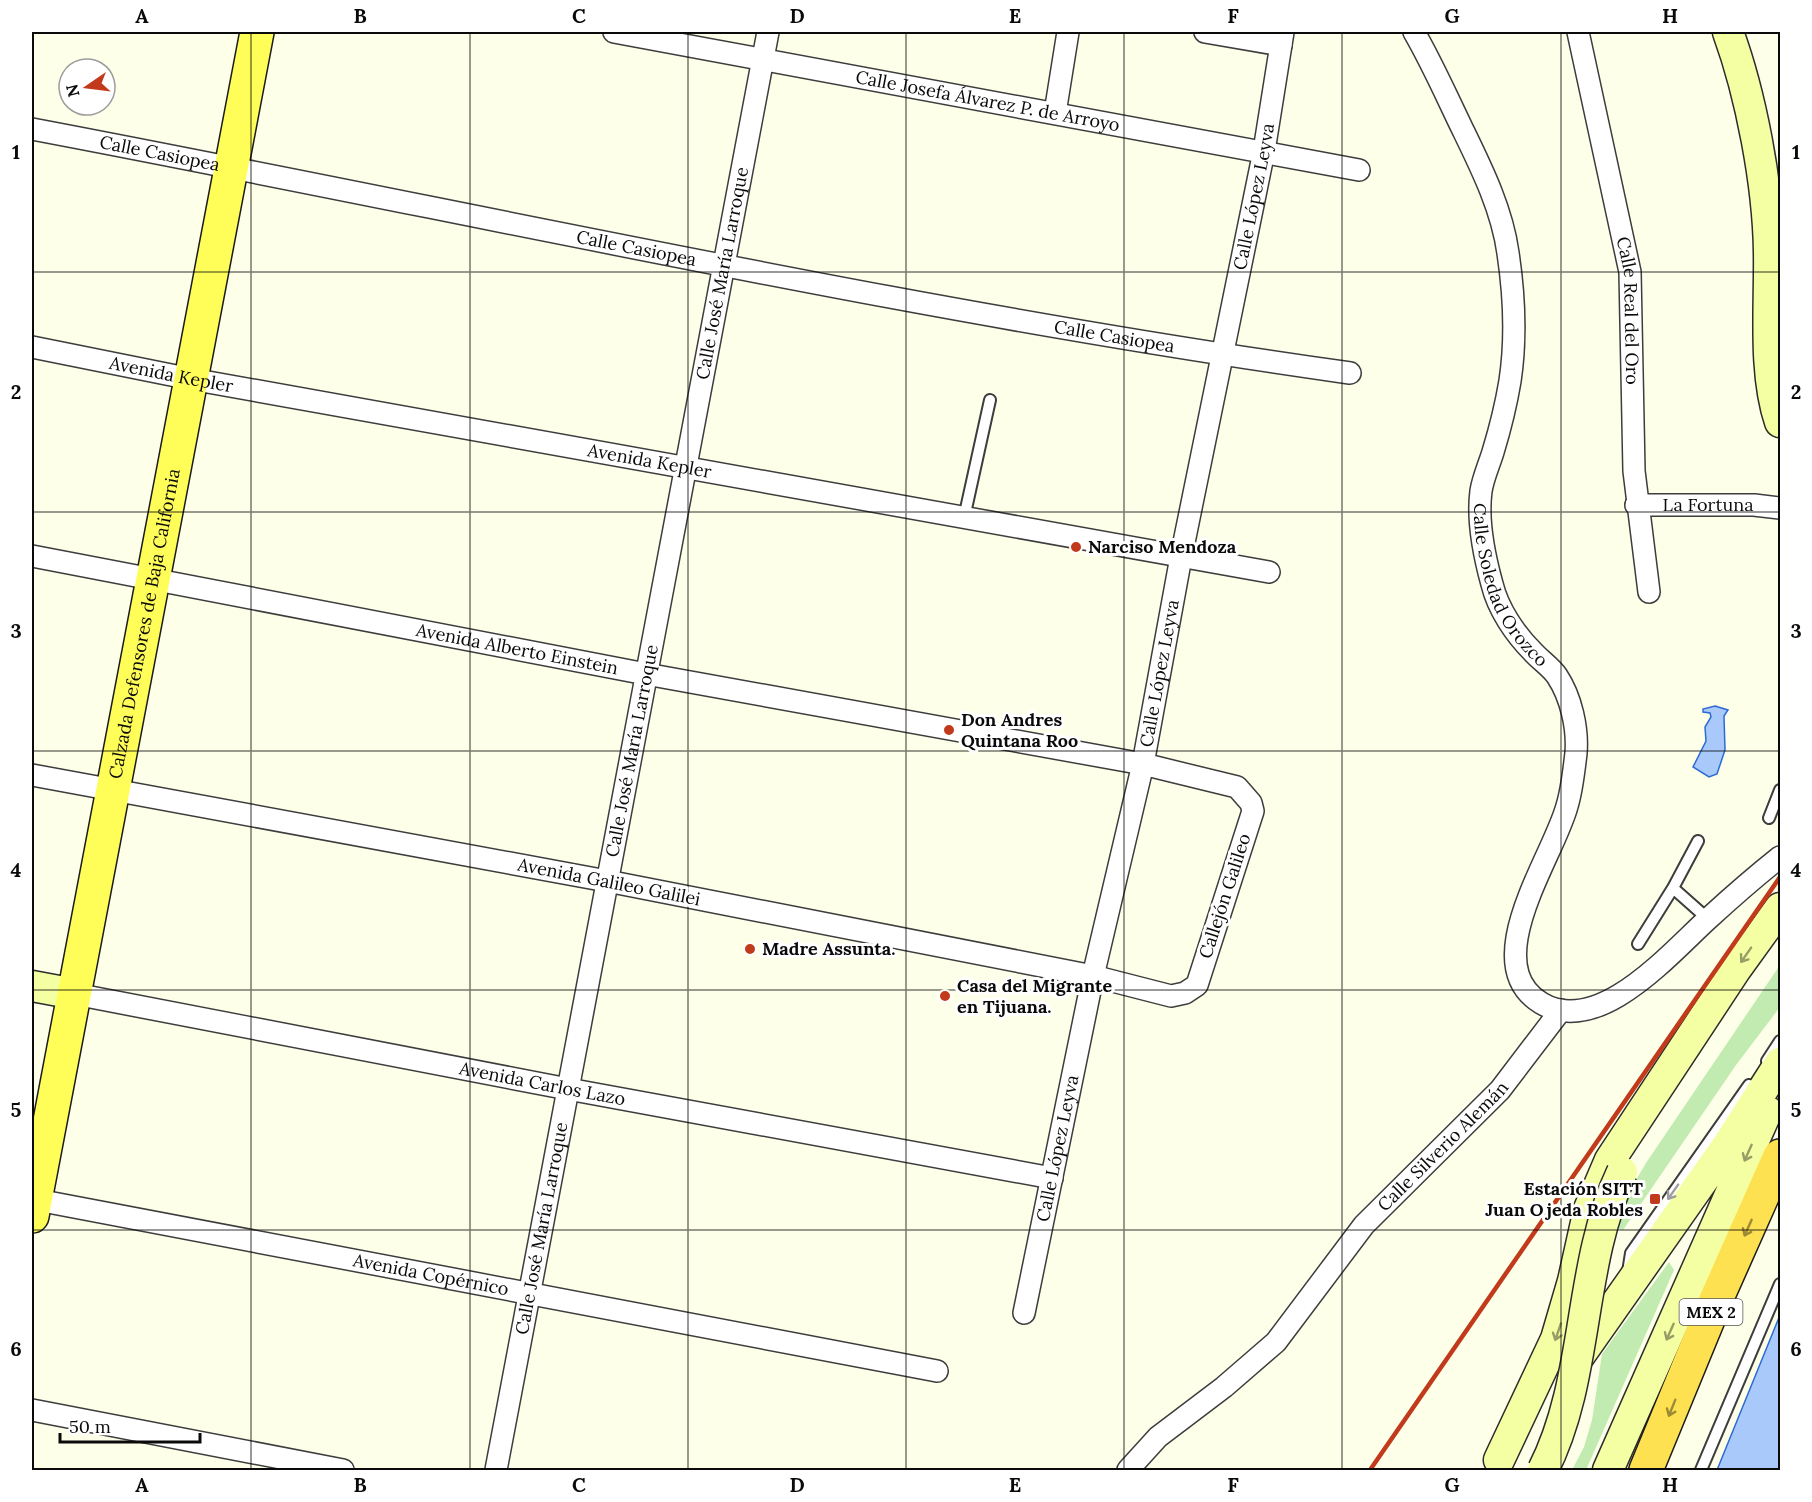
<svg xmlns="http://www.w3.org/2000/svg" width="1812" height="1502" font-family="Lora,serif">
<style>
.green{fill:#c1ebb0}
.water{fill:#a9c9fa;stroke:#2c6ad5;stroke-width:1.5}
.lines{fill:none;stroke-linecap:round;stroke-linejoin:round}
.service-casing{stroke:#3d3d3d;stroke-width:14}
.minor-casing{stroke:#3d3d3d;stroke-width:24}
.secondary-casing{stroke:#2c2c2c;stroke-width:33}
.primary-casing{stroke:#1b1b1b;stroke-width:36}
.trunk-casing{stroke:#1b1b1b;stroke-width:36}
.service{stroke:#fff;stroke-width:10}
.minor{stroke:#fff;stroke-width:21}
.secondary{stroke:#f4ffa3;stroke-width:30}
.primary{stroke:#fffd58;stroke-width:33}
.trunk{stroke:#fee150;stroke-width:33}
.rail{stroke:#c13a1c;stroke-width:4.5}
.secondary-bridge-casing{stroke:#2c2c2c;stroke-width:33;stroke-linecap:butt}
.secondary-bridge{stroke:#f4ffa3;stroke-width:30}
.oneway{stroke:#969d66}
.oneway2{stroke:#9d9d9d}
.oneway3{stroke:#9c8b34}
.grid{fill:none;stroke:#0a0a0a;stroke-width:1.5;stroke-opacity:0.55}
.poi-dot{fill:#c13a1c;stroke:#fff;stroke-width:2}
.labels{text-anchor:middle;stroke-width:6;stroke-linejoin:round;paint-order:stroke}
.shield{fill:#fff;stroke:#545454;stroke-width:1.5}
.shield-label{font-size:16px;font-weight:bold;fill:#0a0a0a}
.street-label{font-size:18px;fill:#0a0a0a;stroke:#fff}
.poi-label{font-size:18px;font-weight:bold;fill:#0a0a0a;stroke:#fff;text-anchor:start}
.neatline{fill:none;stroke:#0a0a0a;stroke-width:2}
.grid-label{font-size:20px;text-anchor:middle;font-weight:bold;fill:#0a0a0a}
</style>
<rect width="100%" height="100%" fill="#feffe8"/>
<path class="green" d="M1780 965V1007L1736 1065 1623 1230 1617 1228 1629 1192 1646 1163Z
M1669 1262 1674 1270 1586 1470H1572L1584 1447 1592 1420 1602 1354Z"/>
<path class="water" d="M1715 706 1728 710 1724 716 1725 750 1717 774 1709 777 1693 767 1706 741 1705 727 1711 717 1710 713 1703 712V709Z
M1780 1315V1470H1717Z"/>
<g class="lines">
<defs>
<path id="service" d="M964 518 990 400
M1769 818 1780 790
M1673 888 1708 919
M1638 944 1673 888 1698 841
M1767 1061 1780 1041
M1628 1272 1631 1253 1749 1085
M1701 1470 1780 1284"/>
<g id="minor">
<path id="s1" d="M614 32 1359 170"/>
<path d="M1205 32 1281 45"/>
<path id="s2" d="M1414 32C1432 63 1446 95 1462 128 1481 167 1502 209 1508 253 1514 293 1516 341 1510 381 1506 405 1500 429 1493 452 1489 465 1483 478 1481 491 1477 521 1484 555 1492 584 1498 609 1515 634 1533 652 1540 660 1551 667 1557 676 1571 697 1578 728 1576 753 1574 770 1572 790 1567 806 1554 856 1476 963 1541 1003 1599 1038 1671 952 1709 918 1732 897 1756 876 1780 857"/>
<path id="s3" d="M1578 32 1630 272 1634 471 1649 592"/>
<path d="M1055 113 1068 32"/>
<path id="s4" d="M32 129C471 212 907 311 1350 373"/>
<path id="s5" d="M32 347 191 379 1269 572"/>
<path id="s6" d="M1636 505H1754L1780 508"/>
<path id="s7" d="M32 556 646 674 1143 764 1237 787 1251 803 1253 811 1197 985 1185 993 1171 996 1093 976 607 881 32 775"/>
<path id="s8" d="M75 994 568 1089 1052 1178"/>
<path id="s9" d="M32 1199 937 1371"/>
<path id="s10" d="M1024 1313 1093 976 1143 764 1181 557 1264 151 1283 32"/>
<path d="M32 1410 343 1470"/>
<path id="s11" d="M496 1470 768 32"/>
<path id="s12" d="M1128 1470 1158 1437 1224 1387 1276 1342 1364 1225 1500 1090 1561 1010"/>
</g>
<path id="secondary" d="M1728 32C1751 95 1768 184 1769 252 1770 305 1763 372 1780 422
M32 986 75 994
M1575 1362 1727 1146 1780 1063
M1499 1460 1556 1339 1573 1281 1589 1209 1610 1160 1736 969 1780 908
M1608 1470 1767 1111"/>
<g id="primary">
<path id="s13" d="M32 1216 257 32"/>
</g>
<path id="trunk" d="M1646 1470 1716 1300 1780 1156"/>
</defs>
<use href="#service" class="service-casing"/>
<use href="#minor" class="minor-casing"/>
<use href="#secondary" class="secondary-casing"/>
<use href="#primary" class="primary-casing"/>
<use href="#trunk" class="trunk-casing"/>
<use href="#service" class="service"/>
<use href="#minor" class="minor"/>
<use href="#secondary" class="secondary"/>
<use href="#primary" class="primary"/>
<use href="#trunk" class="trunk"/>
<path class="rail" d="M1370 1470 1780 877"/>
<defs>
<path id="secondary-bridge" d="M1543 1470C1590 1378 1577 1267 1622 1172"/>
</defs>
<use href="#secondary-bridge" class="secondary-bridge-casing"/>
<use href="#secondary-bridge" class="secondary-bridge"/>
</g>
<defs><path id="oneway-shaft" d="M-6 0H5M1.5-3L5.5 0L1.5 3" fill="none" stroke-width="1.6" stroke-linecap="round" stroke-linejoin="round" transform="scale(1.5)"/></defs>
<g class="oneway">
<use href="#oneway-shaft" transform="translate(1746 955) rotate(125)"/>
<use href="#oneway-shaft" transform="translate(1748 1153) rotate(114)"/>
<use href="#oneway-shaft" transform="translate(1558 1332) rotate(109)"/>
<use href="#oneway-shaft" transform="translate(1670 1332) rotate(114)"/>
</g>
<use class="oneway2" href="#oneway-shaft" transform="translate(1673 1192) rotate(125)"/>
<g class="oneway3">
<use href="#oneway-shaft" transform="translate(1748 1228) rotate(114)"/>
<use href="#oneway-shaft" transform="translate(1672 1408) rotate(112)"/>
</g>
<path class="grid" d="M251 32V1470M470 32V1470M688 32V1470M906 32V1470M1124 32V1470M1342 32V1470M1561 32V1470M32 272H1780M32 512H1780M32 751H1780M32 990H1780M32 1230H1780"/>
<g class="poi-dot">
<circle cx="1076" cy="547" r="6"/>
<circle cx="949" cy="730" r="6"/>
<circle cx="750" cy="949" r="6"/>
<circle cx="945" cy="996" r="6"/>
<rect x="1649" y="1193" width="12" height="12" rx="3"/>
</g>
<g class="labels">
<rect class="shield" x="1679.5" y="1299" width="63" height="26" rx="4.5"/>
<g class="shield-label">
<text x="1711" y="1318">MEX 2</text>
</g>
<g class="street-label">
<text dy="6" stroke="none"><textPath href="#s1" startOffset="380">Calle Josefa Álvarez P. de Arroyo</textPath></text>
<text dy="6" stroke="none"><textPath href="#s4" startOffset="130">Calle Casiopea</textPath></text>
<text dy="6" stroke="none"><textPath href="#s10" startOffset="1140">Calle López Leyva</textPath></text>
<text dy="6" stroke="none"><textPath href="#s4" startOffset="616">Calle Casiopea</textPath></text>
<text dy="6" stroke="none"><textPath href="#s11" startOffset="1218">Calle José María Larroque</textPath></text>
<text dy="6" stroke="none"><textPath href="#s3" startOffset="284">Calle Real del Oro</textPath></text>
<text dy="6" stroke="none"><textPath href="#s4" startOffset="1102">Calle Casiopea</textPath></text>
<text dy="6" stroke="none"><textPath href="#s5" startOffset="142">Avenida Kepler</textPath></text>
<text dy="6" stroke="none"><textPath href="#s5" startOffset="628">Avenida Kepler</textPath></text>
<text dy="6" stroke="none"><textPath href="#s6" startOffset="72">La Fortuna</textPath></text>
<text dy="6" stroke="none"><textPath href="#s2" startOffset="585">Calle Soledad Orozco</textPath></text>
<text dy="6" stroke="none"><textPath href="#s13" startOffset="603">Calzada Defensores de Baja California</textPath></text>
<text dy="6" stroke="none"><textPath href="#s7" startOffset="494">Avenida Alberto Einstein</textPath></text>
<text dy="6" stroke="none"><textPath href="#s10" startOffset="654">Calle López Leyva</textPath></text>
<text dy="6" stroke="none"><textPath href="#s11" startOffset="732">Calle José María Larroque</textPath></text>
<text transform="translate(609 882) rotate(11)" y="6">Avenida Galileo Galilei</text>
<text transform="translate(1225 896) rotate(-72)" y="6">Callejón Galileo</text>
<text dy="6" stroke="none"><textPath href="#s8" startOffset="476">Avenida Carlos Lazo</textPath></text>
<text dy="6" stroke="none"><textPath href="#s12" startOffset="454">Calle Silverio Alemán</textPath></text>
<text dy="6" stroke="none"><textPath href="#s10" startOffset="168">Calle López Leyva</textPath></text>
<text dy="6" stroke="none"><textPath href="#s11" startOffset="246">Calle José María Larroque</textPath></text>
<text dy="6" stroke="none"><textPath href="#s9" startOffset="406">Avenida Copérnico</textPath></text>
</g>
<g class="poi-label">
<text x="1088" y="553">Narciso Mendoza</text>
<text x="961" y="726">Don Andres<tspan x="961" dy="21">Quintana Roo</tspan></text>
<text x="762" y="955">Madre Assunta.</text>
<text x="957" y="992">Casa del Migrante<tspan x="957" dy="21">en Tijuana.</tspan></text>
<text x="1643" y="1195" text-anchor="end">Estación SITT<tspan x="1643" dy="21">Juan Ojeda Robles</tspan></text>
</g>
</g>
<rect width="1812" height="1502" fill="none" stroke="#ffffff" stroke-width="66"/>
<g transform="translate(87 87) rotate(256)"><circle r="28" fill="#ffffff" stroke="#9d9d9d" stroke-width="1.5"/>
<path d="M0-4.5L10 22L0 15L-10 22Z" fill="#c13a1c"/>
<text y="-9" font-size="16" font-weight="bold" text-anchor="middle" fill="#0a0a0a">N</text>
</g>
<path d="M60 1433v9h140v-9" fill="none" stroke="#0a0a0a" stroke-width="3"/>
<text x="69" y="1433" font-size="18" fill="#0a0a0a" stroke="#ffffff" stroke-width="4.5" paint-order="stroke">50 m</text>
<rect x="33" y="33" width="1746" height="1436" class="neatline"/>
<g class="grid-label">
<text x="142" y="23">A</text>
<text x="360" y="23">B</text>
<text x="579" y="23">C</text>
<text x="797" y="23">D</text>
<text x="1015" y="23">E</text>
<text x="1233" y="23">F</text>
<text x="1452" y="23">G</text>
<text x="1670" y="23">H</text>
<text x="16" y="159">1</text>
<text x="1796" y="159">1</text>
<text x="16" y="399">2</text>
<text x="1796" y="399">2</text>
<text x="16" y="638">3</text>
<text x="1796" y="638">3</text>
<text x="16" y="877">4</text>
<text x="1796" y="877">4</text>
<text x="16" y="1117">5</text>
<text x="1796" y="1117">5</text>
<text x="16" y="1356">6</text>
<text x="1796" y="1356">6</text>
<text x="142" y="1492">A</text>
<text x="360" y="1492">B</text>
<text x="579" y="1492">C</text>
<text x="797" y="1492">D</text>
<text x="1015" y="1492">E</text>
<text x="1233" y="1492">F</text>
<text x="1452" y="1492">G</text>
<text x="1670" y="1492">H</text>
</g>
</svg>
